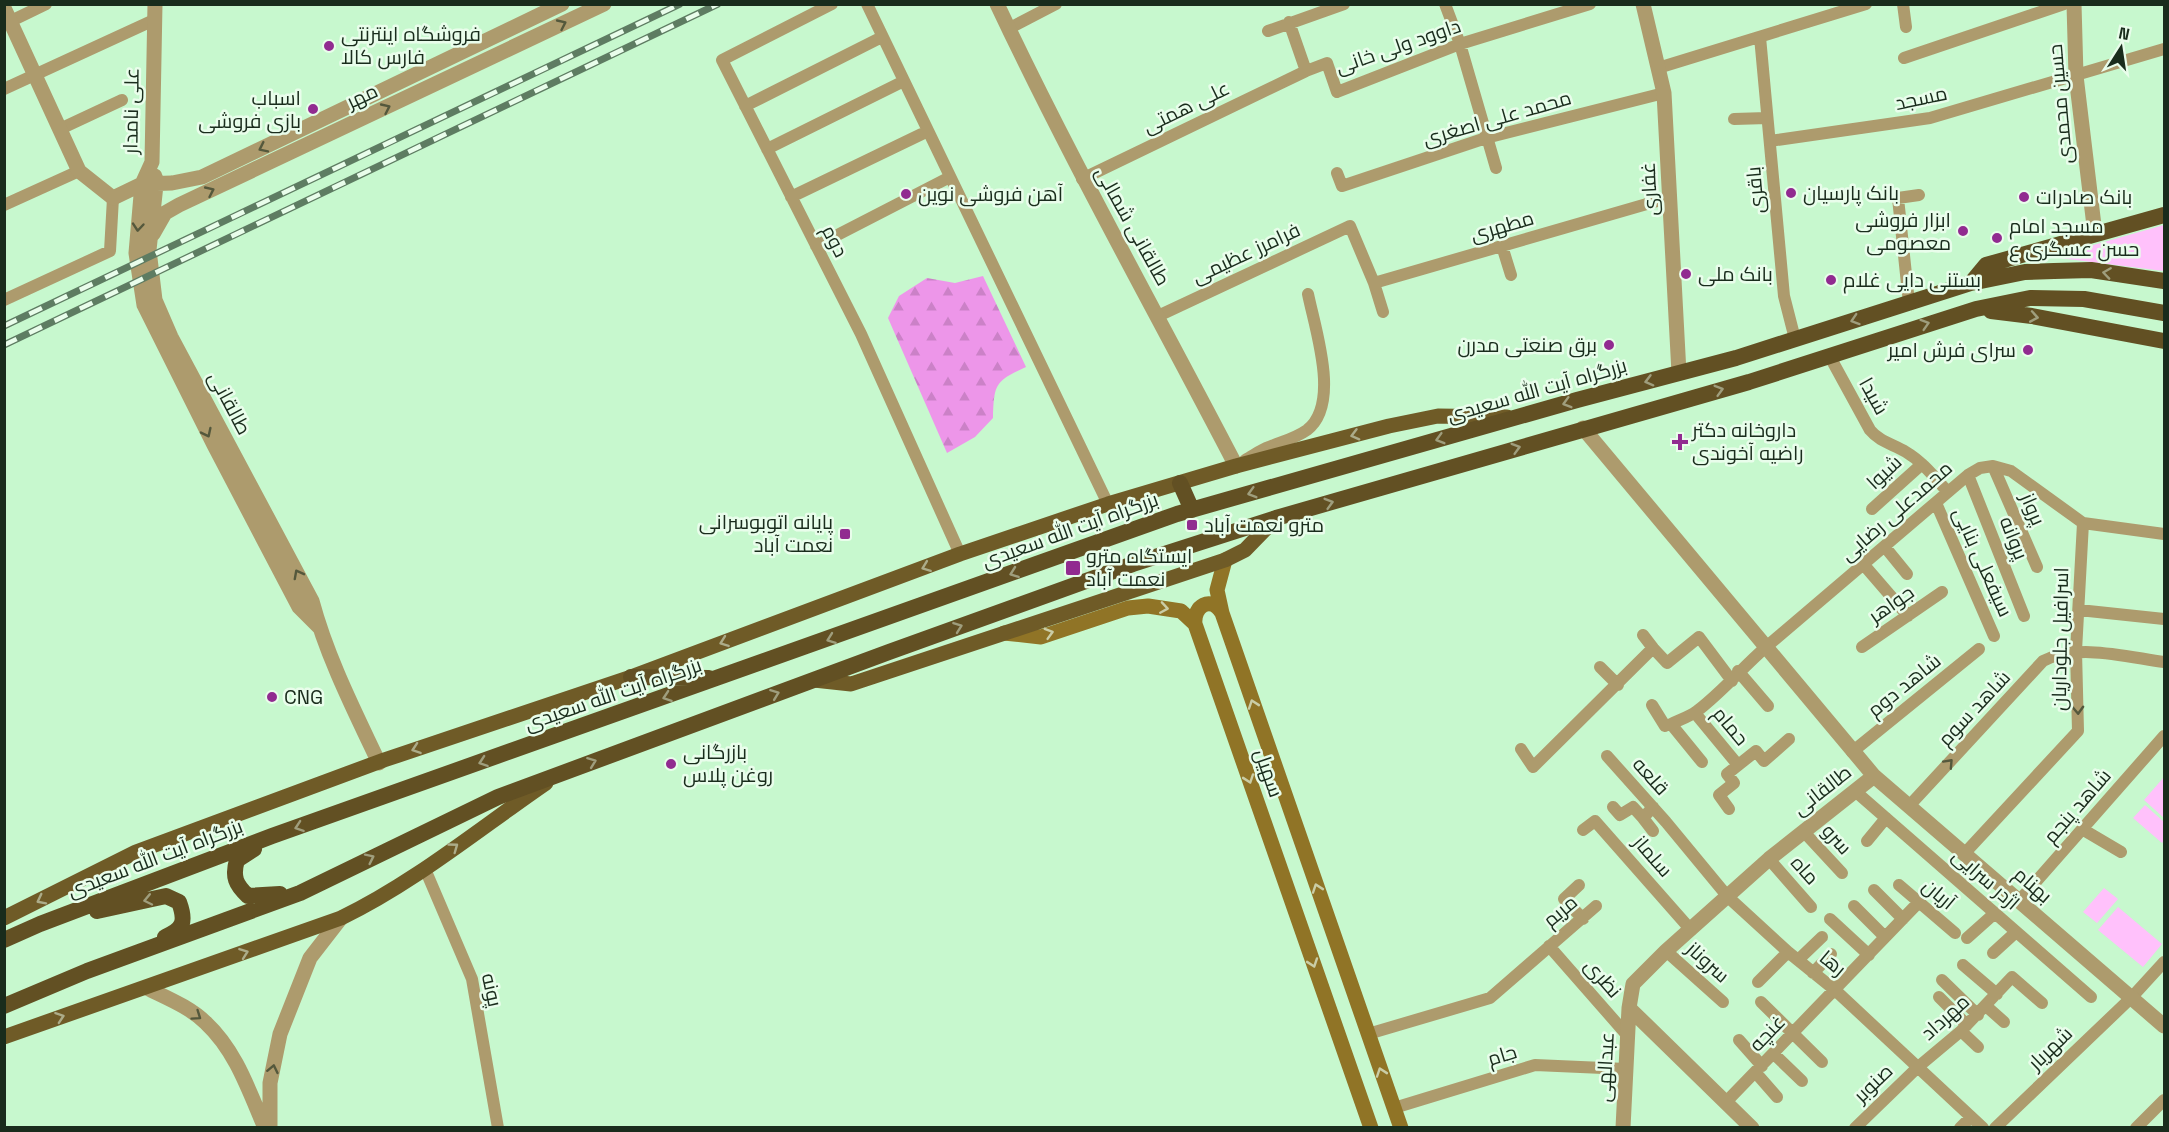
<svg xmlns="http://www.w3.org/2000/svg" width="2169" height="1132" font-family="'Space Grotesk',Cairo,sans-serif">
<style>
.green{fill:#ffc1fb}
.forest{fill:url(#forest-firs)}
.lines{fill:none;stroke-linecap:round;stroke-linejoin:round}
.minor{stroke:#ad9b6d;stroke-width:12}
.tertiary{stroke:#ad9b6d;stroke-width:15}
.secondary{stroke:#907426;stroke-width:15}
.primary{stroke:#6f5b27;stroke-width:15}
.trunk{stroke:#625023;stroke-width:16}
.rail-casing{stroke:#5e7c62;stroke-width:7}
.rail{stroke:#e9fdeb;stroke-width:4.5;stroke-dasharray:14;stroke-linecap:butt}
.oneway{stroke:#54583c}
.oneway2{stroke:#9f9e7d}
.oneway3{stroke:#acac89}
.oneway4{stroke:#cacda6}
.poi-dot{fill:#912b90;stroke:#e9fdeb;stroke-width:2}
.labels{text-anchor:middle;stroke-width:5;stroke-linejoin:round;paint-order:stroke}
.poi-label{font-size:20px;fill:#192c1c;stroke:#e9fdeb;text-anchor:start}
.street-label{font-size:20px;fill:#192c1c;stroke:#e9fdeb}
</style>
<defs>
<pattern id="forest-firs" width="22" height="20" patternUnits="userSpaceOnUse" patternTransform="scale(1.5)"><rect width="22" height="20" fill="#ed96e9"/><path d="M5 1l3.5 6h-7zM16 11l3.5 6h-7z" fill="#cb81c7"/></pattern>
</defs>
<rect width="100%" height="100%" fill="#c7f8ce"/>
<path class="green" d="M2164 225V271L2051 257Z
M2164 777V818L2144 800Z
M2145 805 2164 822V840L2162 843 2133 818Z
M2104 888 2118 899 2097 923 2083 912Z
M2118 907 2162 944 2143 967 2098 930Z"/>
<path class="forest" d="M983 276 1026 367C995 381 994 384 993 418L975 437 947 453 888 318 899 296 927 278 955 283Z"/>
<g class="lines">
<path class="minor" d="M832 4 722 60 861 334 960 554
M867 4 1108 504
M1445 4 1460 44 1496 168
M1903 4 1906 27
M11 21 46 4
M1289 22 1306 71
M1008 29 1056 4
M1268 31 1344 4
M1760 37 1784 296 1795 339
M1904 58 2064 4
M1658 68 1866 4
M4 89 154 20
M745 106 882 37
M1734 119 1767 118
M60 129 122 100
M1770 141 1930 118 2164 49
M767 149 904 81
M1337 173 1342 186 1486 138 1664 93
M1082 179 1306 71 1327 63 1337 92 1460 44 1590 4
M791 197 928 131
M4 205 79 171
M816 246 950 177
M1502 246 1511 275
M4 300 110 251 113 198
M1909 303 1898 198 1919 195
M1383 312 1374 283 1671 197
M1158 316 1350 226 1374 283
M1829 355 1870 430C1880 442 1893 444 1906 452 1923 462 1935 478 1948 492
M1245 460C1253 456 1260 450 1269 447 1281 442 1296 438 1307 430 1341 404 1315 329 1308 294
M1993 466 2037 567
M1968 475 2024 616
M1936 503 1994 636
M1872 509 1922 464
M1885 547 1907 574
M1864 565 1908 616
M2079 610 2164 619
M1643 635 1653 648
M1862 647 1942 592
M1600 667 1618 685
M1738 671 1768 706
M1652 705 1665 726
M1695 713 1738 765
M1521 749 1533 767 1653 648 1667 663 1699 637 1732 681
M1852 752 1979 649
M1607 756 1666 822 1728 897 1788 952 1835 990 1983 1128
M1702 762 1671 724C1679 720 1689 717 1697 711 1722 692 1742 668 1766 647L1968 475 1980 468 1993 466 2011 471 2083 523 2164 534
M1855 791 2091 997
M1909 806 2043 661C2077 643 2127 657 2164 662
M1613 807 1620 815 1633 807 1643 818 1653 807
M1729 809 1719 795 1734 783 1727 774 1756 751 1764 761 1789 739
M1643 818 1653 831
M2082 829 2121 852
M1583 830 1595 821 1691 930
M1804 832 1842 873
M1867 841 1886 818
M1964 854 2078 731 2076 651 2083 523
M1769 859 1811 907
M425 869 472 979 498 1128
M1579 885 1564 899 1583 919
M1899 885 1955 933
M1874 890 1903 919
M2019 901 2164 736
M1854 906 1885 937
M1830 919 1869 955
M1967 938 1995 913
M1549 946 1627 1035
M1666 951 1723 1002
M1993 953 2016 932
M1798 960 1822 937
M1963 965 1997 994
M1813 973 1831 954
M1942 980 1978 1015
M1758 982 1788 952
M1939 997 1967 1025
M1761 1002 1822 1062
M1986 1006 2004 1022
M1961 1031 1978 1047
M1368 1034 1490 998 1596 906
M1739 1040 1762 1066
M1774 1054 1802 1081
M1756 1073 1777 1097
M1726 1102 1919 902
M1394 1108 1535 1065 1626 1069
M1855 1128 1918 1067 1961 1031 2012 977 2042 1003
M1960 1128 1971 1117
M1995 1128 2132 997 2164 962
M2136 1128 2164 1100"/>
<path class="tertiary" d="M155 4 152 162 142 184 136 253 144 305 214 445 299 607 320 628
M997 4C1071 161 1156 312 1236 466
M1643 4 1664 93 1679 373
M2074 4 2076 76 2095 234
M4 8 79 171 113 198 142 184 172 183 202 177 562 4
M155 176 156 185 149 250 155 300 171 337 312 601C327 657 354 710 379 763
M153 234 165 213 179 205 604 4
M1583 428 1874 776 2164 1026
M147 988C167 998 190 1007 206 1023 236 1051 249 1091 265 1128
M1629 1008 1752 1128
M270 1128V1083L280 1034 310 958 341 918
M1623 1128 1629 1008 1633 984 1666 951 1769 859 1874 776"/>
<path class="secondary" d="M1225 560 1217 590 1222 613 1401 1128
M1195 624C1193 606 1211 595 1222 613
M1004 633 1041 637 1128 608 1148 606 1181 611 1195 624 1371 1128"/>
<path class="primary" d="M814 680 851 684 1225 560 1245 550 1276 518
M4 918 136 852 384 760 631 677 960 554 1108 504 1236 466 1389 426 1438 416 1507 417
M4 1037 341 918C415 882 479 829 546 783"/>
<path class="trunk" d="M1971 283 1986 265 2164 215
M1991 311 2032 316 2164 341
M1180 483 1192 510
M631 677 709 678
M254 849 237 860C232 877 236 885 248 896L280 894
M97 911 166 896 179 902C186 921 184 929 165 937
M4 940 40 924 272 836 1177 514 1577 400 1736 358 1971 283 2025 272 2054 271 2091 270 2164 281
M4 1006 87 971 300 893 498 797 889 652 1133 564 1276 518 1749 382 1976 309 2030 298 2084 299 2164 313"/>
<defs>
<path id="rail" d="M4 326 680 4
M4 345 718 4"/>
</defs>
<use href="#rail" class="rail-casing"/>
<use href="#rail" class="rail"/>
</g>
<defs><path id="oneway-chevron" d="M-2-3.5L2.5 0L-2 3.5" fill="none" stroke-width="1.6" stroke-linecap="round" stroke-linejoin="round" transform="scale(1.5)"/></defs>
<g class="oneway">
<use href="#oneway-chevron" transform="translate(562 24) rotate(-25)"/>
<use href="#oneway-chevron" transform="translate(386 108) rotate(-25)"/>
<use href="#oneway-chevron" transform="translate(263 148) rotate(154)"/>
<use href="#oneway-chevron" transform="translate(210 191) rotate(-25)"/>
<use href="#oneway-chevron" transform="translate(138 227) rotate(95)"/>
<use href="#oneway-chevron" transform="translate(207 433) rotate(64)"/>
<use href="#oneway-chevron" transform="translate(298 574) rotate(-118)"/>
<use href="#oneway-chevron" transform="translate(2078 710) rotate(88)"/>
<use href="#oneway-chevron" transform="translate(1949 763) rotate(-47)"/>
<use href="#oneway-chevron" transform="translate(197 1016) rotate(35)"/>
<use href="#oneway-chevron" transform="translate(273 1069) rotate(-78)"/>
</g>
<g class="oneway2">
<use href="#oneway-chevron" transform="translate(2107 273) rotate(-172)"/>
<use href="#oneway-chevron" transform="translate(2034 317) rotate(10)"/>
<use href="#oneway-chevron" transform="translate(1855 320) rotate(162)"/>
<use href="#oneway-chevron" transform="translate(1925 324) rotate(-17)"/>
<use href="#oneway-chevron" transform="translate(1649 381) rotate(165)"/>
<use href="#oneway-chevron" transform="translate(1719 390) rotate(-16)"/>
<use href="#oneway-chevron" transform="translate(1567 403) rotate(164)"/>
<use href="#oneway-chevron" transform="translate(1440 439) rotate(164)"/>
<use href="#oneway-chevron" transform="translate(1516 448) rotate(-16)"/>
<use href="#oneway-chevron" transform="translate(1252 493) rotate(164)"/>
<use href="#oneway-chevron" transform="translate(1329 503) rotate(-16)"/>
<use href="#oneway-chevron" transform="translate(1014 573) rotate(160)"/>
<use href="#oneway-chevron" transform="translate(958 627) rotate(-20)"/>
<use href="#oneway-chevron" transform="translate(831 639) rotate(160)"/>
<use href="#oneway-chevron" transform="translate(775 694) rotate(-21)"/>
<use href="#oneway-chevron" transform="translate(667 697) rotate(161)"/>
<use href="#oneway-chevron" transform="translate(483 762) rotate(161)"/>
<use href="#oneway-chevron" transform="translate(592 762) rotate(-21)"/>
<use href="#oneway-chevron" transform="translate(299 827) rotate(161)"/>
<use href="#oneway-chevron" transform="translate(370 858) rotate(-26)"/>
<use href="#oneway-chevron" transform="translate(148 900) rotate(168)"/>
</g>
<g class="oneway3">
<use href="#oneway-chevron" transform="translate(1355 435) rotate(165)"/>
<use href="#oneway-chevron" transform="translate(926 567) rotate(159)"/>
<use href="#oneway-chevron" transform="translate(724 642) rotate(160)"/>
<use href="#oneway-chevron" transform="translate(416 749) rotate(161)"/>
<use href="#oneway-chevron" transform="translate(454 847) rotate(-36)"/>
<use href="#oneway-chevron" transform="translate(41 900) rotate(153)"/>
<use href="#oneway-chevron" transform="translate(244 953) rotate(-20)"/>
<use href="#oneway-chevron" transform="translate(60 1017) rotate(-19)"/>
</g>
<g class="oneway4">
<use href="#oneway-chevron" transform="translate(1164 608) rotate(9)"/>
<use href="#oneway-chevron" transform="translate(1049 633) rotate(-16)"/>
<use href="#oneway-chevron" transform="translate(1253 704) rotate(-109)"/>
<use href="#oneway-chevron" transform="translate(1249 779) rotate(71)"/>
<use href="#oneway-chevron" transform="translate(1317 888) rotate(-109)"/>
<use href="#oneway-chevron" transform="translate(1313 963) rotate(71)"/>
<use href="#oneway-chevron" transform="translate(1381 1072) rotate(-109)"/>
</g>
<g class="poi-dot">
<circle cx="329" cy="46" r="6"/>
<circle cx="313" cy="109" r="6"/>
<circle cx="1791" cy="193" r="6"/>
<circle cx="906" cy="194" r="6"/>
<circle cx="2024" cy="197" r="6"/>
<circle cx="1963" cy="231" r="6"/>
<circle cx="1997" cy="238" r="6"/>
<circle cx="1686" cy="274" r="6"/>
<circle cx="1831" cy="280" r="6"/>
<circle cx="1609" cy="345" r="6"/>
<circle cx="2028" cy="350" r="6"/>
<path d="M1677 433h6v6h6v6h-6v6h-6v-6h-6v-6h6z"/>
<rect x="1186" y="519" width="12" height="12" rx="3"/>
<rect x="839" y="528" width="12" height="12" rx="3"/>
<rect x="1065" y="560" width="16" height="16" rx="3"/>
<circle cx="272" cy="697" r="6"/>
<circle cx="671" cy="764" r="6"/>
</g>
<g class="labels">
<g class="poi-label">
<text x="341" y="41">فروشگاه اینترنتی<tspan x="341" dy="23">فارس کالا</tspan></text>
<text x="301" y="105" text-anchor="end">اسباب<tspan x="301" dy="23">بازی فروشی</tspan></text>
<text x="1803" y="200">بانک پارسیان</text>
<text x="918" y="201">آهن فروشی نوین</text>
<text x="2036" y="204">بانک صادرات</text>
<text x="1951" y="227" text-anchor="end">ابزار فروشی<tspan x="1951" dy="23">معصومی</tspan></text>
<text x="2009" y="233">مسجد امام<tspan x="2009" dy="23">حسن عسگری ع</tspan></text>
<text x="1698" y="281">بانک ملی</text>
<text x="1843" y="287">بستنی دایی غلام</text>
<text x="1597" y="352" text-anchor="end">برق صنعتی مدرن</text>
<text x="2016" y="357" text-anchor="end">سرای فرش امیر</text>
<text x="1692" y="437">داروخانه دکتر<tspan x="1692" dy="23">راضیه آخوندی</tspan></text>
<text x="833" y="529" text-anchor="end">پایانه اتوبوسرانی<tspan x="833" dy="23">نعمت آباد</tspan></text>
<text x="1204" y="532">مترو نعمت آباد</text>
<text x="1086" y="563">ایستگاه مترو<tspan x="1086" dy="23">نعمت آباد</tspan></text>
<text x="284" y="704">CNG</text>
<text x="683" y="759">بازرگانی<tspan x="683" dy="23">روغن پلاس</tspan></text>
</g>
<g class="street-label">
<text transform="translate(1398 46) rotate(-19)" y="7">داوود ولی خانی</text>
<text transform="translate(362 96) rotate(-25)" y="7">مهر</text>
<text transform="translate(1921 98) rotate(-12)" y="7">مسجد</text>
<text transform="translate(2060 104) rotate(-95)" y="7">حسین محمدی</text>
<text transform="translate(1186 107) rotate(-26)" y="7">علی همتی</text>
<text transform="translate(131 111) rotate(-89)" y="7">علی نامدار</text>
<text transform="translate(1497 118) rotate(-16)" y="7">محمد علی اصغری</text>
<text transform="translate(1649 189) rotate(-93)" y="7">غفاری</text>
<text transform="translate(1755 190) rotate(-95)" y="7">باقری</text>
<text transform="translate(1133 226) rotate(61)" y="7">طالقانی شمالی</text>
<text transform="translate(1502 226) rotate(-16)" y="7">مطهری</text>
<text transform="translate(835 241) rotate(63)" y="7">دوم</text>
<text transform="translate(1246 253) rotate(-25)" y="7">فرامرز عظیمی</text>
<text transform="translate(1537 390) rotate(-16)" y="7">بزرگراه آیت الله سعیدی</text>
<text transform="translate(1874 396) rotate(61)" y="7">شیدا</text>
<text transform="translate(230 403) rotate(62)" y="7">طالقانی</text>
<text transform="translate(1884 472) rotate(-43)" y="7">شیوا</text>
<text transform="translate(2033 509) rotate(67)" y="7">پرواز</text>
<text transform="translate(1896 511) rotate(-41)" y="7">محمدعلی رضایی</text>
<text transform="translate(1070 530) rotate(-20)" y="7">بزرگراه آیت الله سعیدی</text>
<text transform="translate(2014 538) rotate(68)" y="7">پروانه</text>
<text transform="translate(1983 562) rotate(66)" y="7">سیفعلی بنایی</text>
<text transform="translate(1891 604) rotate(-35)" y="7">جواهر</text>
<text transform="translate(2060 639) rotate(-89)" y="7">اسرافیل جلوداریان</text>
<text transform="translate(1904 685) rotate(-39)" y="7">شاهد دوم</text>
<text transform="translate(613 694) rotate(-19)" y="7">بزرگراه آیت الله سعیدی</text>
<text transform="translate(1974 708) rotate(-47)" y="7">شاهد سوم</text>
<text transform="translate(1731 726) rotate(50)" y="7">حمام</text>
<text transform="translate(1269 773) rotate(71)" y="7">سهیل</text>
<text transform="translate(1651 776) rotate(48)" y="7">قلعه</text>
<text transform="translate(1822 790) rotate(-38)" y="7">طالقانی</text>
<text transform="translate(2077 806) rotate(-49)" y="7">شاهد پنجم</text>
<text transform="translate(1837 839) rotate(48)" y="7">سرو</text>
<text transform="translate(1653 856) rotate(49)" y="7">سلماز</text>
<text transform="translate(155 858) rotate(-21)" y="7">بزرگراه آیت الله سعیدی</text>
<text transform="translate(1805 870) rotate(48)" y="7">ماه</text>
<text transform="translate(1986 879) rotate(41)" y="7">اژدر سرایی</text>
<text transform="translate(2033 885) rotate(41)" y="7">بهنام</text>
<text transform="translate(1939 894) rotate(40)" y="7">آریان</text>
<text transform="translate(1560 911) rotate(-40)" y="7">مریم</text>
<text transform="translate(1708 962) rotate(42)" y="7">سروناز</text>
<text transform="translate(1833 963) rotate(40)" y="7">رها</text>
<text transform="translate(1603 978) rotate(49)" y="7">نظری</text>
<text transform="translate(492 990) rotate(77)" y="7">پونه</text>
<text transform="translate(1945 1017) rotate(-42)" y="7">مهرداد</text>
<text transform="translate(1767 1033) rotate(-46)" y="7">غنچه</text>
<text transform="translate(2050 1048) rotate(-44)" y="7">شهریار</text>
<text transform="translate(1502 1055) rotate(-17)" y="7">جام</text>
<text transform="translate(1605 1067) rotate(-87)" y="7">عبدالهی</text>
<text transform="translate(1873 1083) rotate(-44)" y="7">صنوبر</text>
</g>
</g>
<rect width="2169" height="1132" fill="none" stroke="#192c1c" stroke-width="12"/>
<g transform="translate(2121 48) rotate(12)" stroke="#e9fdeb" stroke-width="4.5" paint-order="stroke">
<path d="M0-4.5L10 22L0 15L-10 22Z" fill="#192c1c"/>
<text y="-9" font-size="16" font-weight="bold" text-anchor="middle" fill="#192c1c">N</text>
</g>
</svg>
